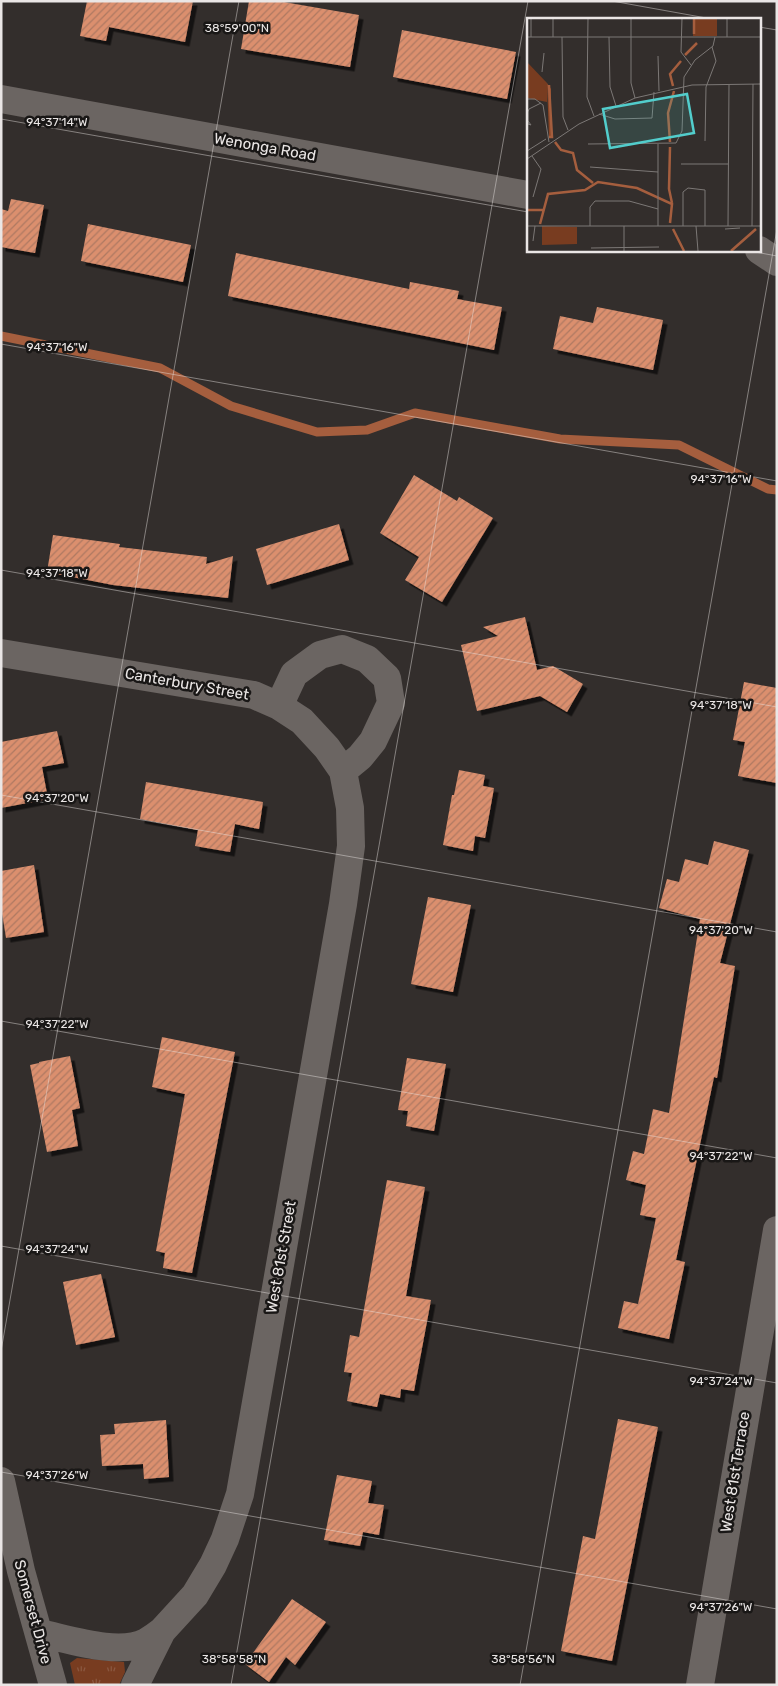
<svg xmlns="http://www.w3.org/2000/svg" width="778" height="1686" font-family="Rubik,sans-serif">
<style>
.grass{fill:url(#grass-tufts)}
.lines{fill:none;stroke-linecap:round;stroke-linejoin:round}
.stream{stroke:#a55e3e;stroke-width:9}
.building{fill:url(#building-hatch);filter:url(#shadow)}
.minor{stroke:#6b6562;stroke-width:28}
.ticks{fill:none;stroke:#eae6e5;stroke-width:1;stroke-opacity:0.45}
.labels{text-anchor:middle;stroke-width:5;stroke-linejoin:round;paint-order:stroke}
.street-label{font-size:15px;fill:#eae6e5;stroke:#191716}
.inset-river{fill:none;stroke:#a55e3e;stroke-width:2.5}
.inset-road{fill:none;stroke:#7c7876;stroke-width:1}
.view{fill:#52cdcc;fill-opacity:0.15;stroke:#52cdcc;stroke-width:2.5}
.inset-edge{fill:none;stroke:#eae6e5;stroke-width:2.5}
.ticks-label{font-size:12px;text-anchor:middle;fill:#eae6e5;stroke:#191716;stroke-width:5;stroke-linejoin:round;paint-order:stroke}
</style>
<defs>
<pattern id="grass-tufts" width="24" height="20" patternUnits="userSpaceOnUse" patternTransform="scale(1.25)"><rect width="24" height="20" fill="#783c20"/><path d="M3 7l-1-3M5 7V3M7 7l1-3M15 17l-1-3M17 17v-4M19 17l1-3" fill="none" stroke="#8b5840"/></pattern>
<pattern id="building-hatch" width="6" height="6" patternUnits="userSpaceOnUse" patternTransform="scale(1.25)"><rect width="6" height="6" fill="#db8f6e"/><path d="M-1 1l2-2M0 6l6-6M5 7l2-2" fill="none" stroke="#ae7962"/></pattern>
<filter id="shadow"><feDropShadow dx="4.5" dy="4.5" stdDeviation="0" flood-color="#0009"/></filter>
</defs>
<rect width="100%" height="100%" fill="#332e2c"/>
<path class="grass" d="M77 1658 124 1662 125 1672 119 1685H75L70 1663Z"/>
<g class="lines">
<path class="stream" d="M1 336 160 368 231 406 317 432 367 430 415 413 560 439 679 445 768 489 777 490"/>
</g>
<path class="building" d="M87 1H193L185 42 109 27 106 41 80 36Z
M249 1H278L359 15 350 67 241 49Z
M402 30 516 52 507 99 393 77Z
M11 199 44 205 35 253 1 247V209L8 211Z
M88 224 191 245 183 282 81 261Z
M236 253 409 289 410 282 459 291 457 299 502 307 494 350 228 296Z
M597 307 663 320 653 370 553 349 560 316 593 323Z
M414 475 457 501 459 497 493 518 442 602 405 580 419 557 380 533Z
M339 524 349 560 267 585 256 549Z
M53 535 120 544 119 547 207 557 206 564 233 556 228 598 113 585 47 572Z
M525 617 537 670 553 666 583 684 567 712 540 696 477 711 461 645 498 636 483 627Z
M744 682 777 688V783L738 776 745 742 733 740Z
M57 731 64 763 42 767 48 799 1 808V742Z
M459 770 485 775 483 786 494 788 485 838 475 836 473 851 443 845 452 795H454Z
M146 782 263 802 259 829 235 824 230 852 195 846 198 830 140 819Z
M714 841 749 850 720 963 735 966 717 1078 714 1077 676 1260 685 1262 669 1339 618 1328 624 1301 638 1304 656 1218 640 1215 646 1185 626 1180 633 1151 644 1154 653 1109 669 1113 700 919 659 908 667 879 679 882 685 859 708 865Z
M34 865 44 932 6 938 1 907V871Z
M428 897 471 905 453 992 411 984Z
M162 1037 235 1052 192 1273 163 1268 165 1253 156 1251 185 1094 152 1087Z
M70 1056 80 1108 72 1110 78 1146 47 1152 30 1065 39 1063V1062Z
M407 1058 446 1064 434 1131 406 1126 408 1111 398 1110Z
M387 1180 425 1187 406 1296 431 1300 414 1391 401 1389 400 1398 380 1394 377 1407 347 1401 352 1373 344 1372 350 1335 359 1337Z
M101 1274 115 1337 76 1345 63 1282Z
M618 1419 658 1427 612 1661 561 1651 583 1536 595 1539Z
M166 1420 169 1477 144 1479 143 1464 102 1466 100 1435 115 1434 114 1424Z
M337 1475 372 1481 368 1503 384 1505 379 1535 363 1532 360 1546 324 1540Z
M292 1599 326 1622 295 1665 286 1657 269 1682 245 1664Z"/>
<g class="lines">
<path class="minor" d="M1 99 528 195
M759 250 777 262
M1 653 254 695 279 706 302 721 327 748 343 771 350 808 351 846 343 904 240 1494 225 1539 213 1565 195 1595 162 1631 135 1685
M279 706 294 674 320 655 342 649 367 659 387 678 391 703 373 741 360 757 343 771
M1 1481 21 1571 53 1685
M39 1633C69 1639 118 1656 146 1642 151 1639 157 1635 162 1631
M700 1685 777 1230"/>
</g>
<path class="ticks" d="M612 1 712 19M759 27 777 30M1 119 528 212M744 250 777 256M1 344 777 481M1 570 777 707M1 795 777 932M1 1021 777 1158M1 1246 777 1383M1 1351 239 1M1 1472 777 1609M231 1685 528 1M520 1685 777 229"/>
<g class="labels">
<g class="street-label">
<text transform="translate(265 147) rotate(10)" y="5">Wenonga Road</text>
<text transform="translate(187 684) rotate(10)" y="5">Canterbury Street</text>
<text transform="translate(281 1257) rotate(-80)" y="5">West 81st Street</text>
<text transform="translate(735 1472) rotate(-81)" y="5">West 81st Terrace</text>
<text transform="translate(33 1612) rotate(75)" y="5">Somerset Drive</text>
</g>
</g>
<g transform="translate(527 18)">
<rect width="234" height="234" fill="#332e2c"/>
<path d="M0 44 20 65V84L0 80Z" fill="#783c20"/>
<path d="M20 65 24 71V120L22 118Z" fill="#8a4525"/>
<path d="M15 208 50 209V226L15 227Z" fill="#783c20"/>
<path d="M166 0H190V18H166Z" fill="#783c20"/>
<path class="inset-river" d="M167 0V16M158 37 170 25M146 68 143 56 154 43M22 119H25L22 67M28 124 34 132 46 135 50 152 66 165M143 124 141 95 147 73M143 129 142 171 145 185M0 192H16M13 206 21 176 58 172 71 164 110 170 145 186 143 205M146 211 157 233M204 233 229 211"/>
<path class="inset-road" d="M4 0V19M26 0V19M61 0 60 79 67 98M104 0V65L108 80M155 0 154 34 164 47M200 0V19M0 19H234M35 19 36 99 41 112M82 19 83 69 89 88M131 38 132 73M15 54 17 35M0 81H8L16 87 22 124M72 96 88 101 125 100 127 74M1 103 4 107 1 106V94L2 91 14 85M178 123 179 69 189 43 185 29M61 126 149 125 155 113 157 59 168 42 186 28 188 19M131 126V208M0 133 19 121M5 138 14 151 6 179M0 141 52 106 108 80 165 67 234 66M154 146H201M63 149 131 154M0 208H234M63 208V189L68 183H102L131 191M156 208V174L161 170 178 172V208M169 208 171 233M201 208 202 66M225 208 226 66M198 211 213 210M6 223 8 208M64 230 132 229M97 233V208"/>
<path class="view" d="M160 76 167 115 83 130 76 91Z"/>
<rect width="234" height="234" class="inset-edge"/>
</g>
<g class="ticks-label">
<text x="237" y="32">38°59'00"N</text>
<text x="57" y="126">94°37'14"W</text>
<text x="57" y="351">94°37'16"W</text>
<text x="721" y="483">94°37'16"W</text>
<text x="57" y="577">94°37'18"W</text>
<text x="721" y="709">94°37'18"W</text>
<text x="57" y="802">94°37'20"W</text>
<text x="721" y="934">94°37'20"W</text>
<text x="57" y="1028">94°37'22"W</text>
<text x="721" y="1160">94°37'22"W</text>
<text x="57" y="1253">94°37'24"W</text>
<text x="721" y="1385">94°37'24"W</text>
<text x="57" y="1479">94°37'26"W</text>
<text x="721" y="1611">94°37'26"W</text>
<text x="234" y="1663">38°58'58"N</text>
<text x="523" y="1663">38°58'56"N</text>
</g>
<rect width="778" height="1686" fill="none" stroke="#eae6e5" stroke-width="5"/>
</svg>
